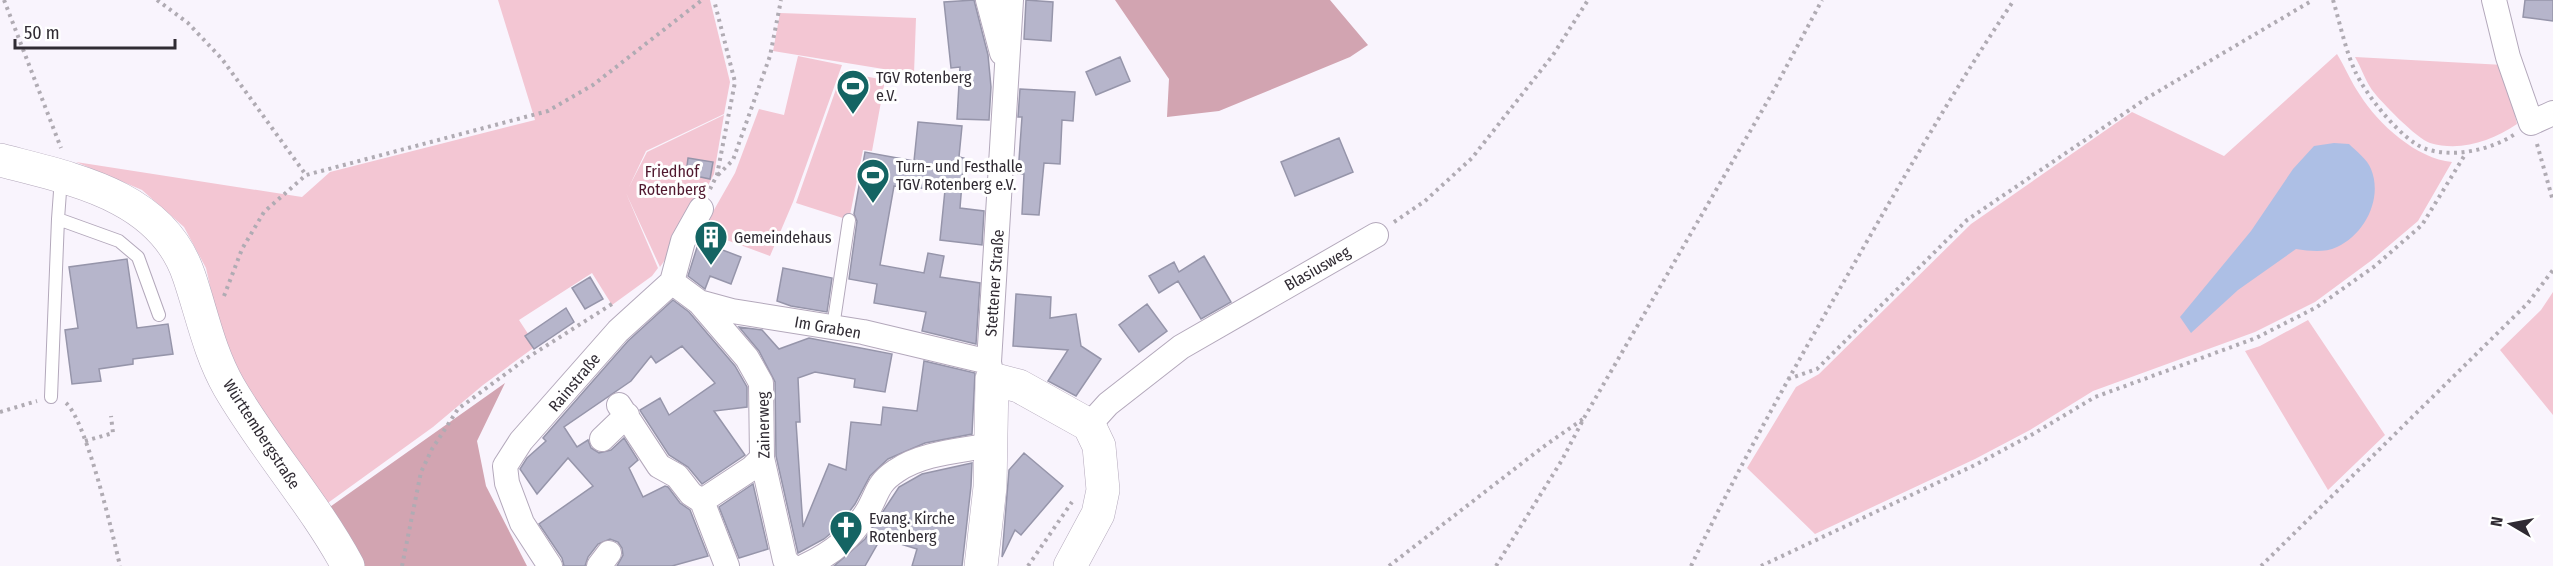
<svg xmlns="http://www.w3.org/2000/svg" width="2553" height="566" font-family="'Fira Sans Condensed',sans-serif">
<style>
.green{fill:#f3c6d3}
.forest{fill:#d2a4b1}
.water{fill:#adbfe5}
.building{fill:#b6b5cb;stroke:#9695aa;stroke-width:1.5}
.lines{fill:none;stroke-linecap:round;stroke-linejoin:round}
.lane-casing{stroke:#b3a8bb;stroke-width:14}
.street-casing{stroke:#b3a8bb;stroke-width:26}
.secondary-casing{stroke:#b3a8bb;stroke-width:34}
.path{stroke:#b0abb3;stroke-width:4;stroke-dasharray:3 4.5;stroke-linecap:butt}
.lane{stroke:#fff;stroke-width:12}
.street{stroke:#fff;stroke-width:24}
.secondary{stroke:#fff;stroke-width:33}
.labels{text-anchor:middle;stroke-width:6;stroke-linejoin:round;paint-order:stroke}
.poi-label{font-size:16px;fill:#302b33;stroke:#fff;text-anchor:start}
.park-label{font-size:16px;fill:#50182e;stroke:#fff}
.street-label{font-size:16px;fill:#302b33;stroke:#fff}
</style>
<rect width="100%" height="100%" fill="#f9f4fd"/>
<path class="green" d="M498 0H710L730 82 724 114 646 151 629 187 647 152 724 115 714 174 680 238 660 267 626 193 658 268 652 276 612 305 592 273 519 320 536 346 483 385 433 427 325 505 263 423 224 348 206 268 184 227 142 190 76 162 302 197 330 172 535 120Z
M780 13 916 18 914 74 773 51Z
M2337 54C2345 67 2351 82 2360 95 2378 124 2417 159 2452 162L2418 221 2372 260 2315 302 2255 332 2093 391 2030 430 1975 459 1815 534 1747 468 1796 387 1819 374 1971 224 2132 112 2224 156Z
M798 56 842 65 793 202 770 256 702 231 735 173 759 109 784 115Z
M2355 57 2504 65 2517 124C2491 141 2461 152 2430 143 2417 139 2380 101 2372 90 2365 80 2361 67 2355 57Z
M842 72 885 80 872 151 863 150 849 220 796 203Z
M2553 292V415L2500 350 2541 310Z
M2308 320 2385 435 2328 490 2245 351 2260 346Z"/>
<path class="forest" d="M1115 0H1330L1368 45 1350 57 1219 111 1167 117 1169 79Z
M505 383 477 441 486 486 527 566H361L327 509Z"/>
<path class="water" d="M2334 143 2349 144C2356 151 2368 160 2371 169 2383 198 2365 234 2337 247 2324 253 2310 251 2296 249L2238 290 2191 333 2180 317 2251 231 2293 169 2314 146Z"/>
<path class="building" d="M974 0 988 55 991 87 989 120 957 119 960 67 951 68 944 2Z
M1026 0 1053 2 1051 41 1024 39Z
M2525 0H2553V21L2523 17Z
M1120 57 1130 81 1096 95 1086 72Z
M1020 89 1075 92 1073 121 1062 120 1060 164 1044 163 1039 215 1022 214 1024 174H1018L1022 117H1018Z
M918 122 962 126 959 157 964 158 960 208 984 211 982 245 940 240 945 190 894 186 880 265 924 273 928 253 944 256 940 277 980 283 976 344 922 331 926 312 874 303 877 284 849 279 857 221 854 214 865 152 914 161Z
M1339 138 1353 172 1295 196 1281 162Z
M688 158 713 162 710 179 686 174Z
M699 241 741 257 731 284 710 276 705 289 688 276Z
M1204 256 1231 302 1201 319 1178 281 1159 293 1149 276 1174 262 1179 272Z
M127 259 137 328 168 324 173 354 133 359V364L99 369 101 381 72 384 65 330 78 328 69 267Z
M783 268 832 278 827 312 791 306 777 301Z
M590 277 603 299 585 309 572 288Z
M1016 294 1051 297 1050 318 1076 314 1081 346 1101 359 1076 396 1048 381 1068 350 1013 346Z
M673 300 689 312 735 366 747 387V407L714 411 745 455 702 484 688 467 669 455 641 412 640 410 660 398 669 415 715 383 682 346 656 363 651 356 631 381 564 427 577 447 588 440 591 448 599 453 611 450 624 438 638 460 629 468 643 497 665 486 668 487 680 503 690 510 708 556 672 566H617L623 555 622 548 618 542 610 539 598 544 588 557 585 566H564L562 558 539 524 593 486 568 458 537 494 520 469 527 458 546 441 543 438 628 341Z
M1147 304 1167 331 1139 352 1119 325Z
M566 308 574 322 534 349 525 336Z
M739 327 762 330 779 349 809 338 892 354 885 392 854 387 855 379 815 372 798 378 800 422H796L803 527 829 464 846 470 851 422 881 425 883 407 917 411 924 361 975 373 972 434 925 443 888 459 870 476 855 504 837 528 824 539 798 553 776 456 775 382 759 351Z
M1024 453 1063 486 1021 535 1015 530 1002 557 1009 470Z
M972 463 971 486 962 566H912L917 549 881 538 865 566H834L865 539 899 487 922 474Z
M753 484 768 549 739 558 719 507Z"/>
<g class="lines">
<defs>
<path id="lane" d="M58 219 119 241 138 257 159 315
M833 327 849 220
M51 397 58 219 61 178"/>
<path id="street" d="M988 0 1002 53
M2494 0 2508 57 2531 123 2553 113
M672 282 699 302 732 311 863 332 989 362
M699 302 747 358 761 383 762 458 785 560 791 566
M992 379 989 362 1011 0
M619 405 659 466 677 476 691 494 702 501 727 566
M1089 425 1108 404 1181 347 1376 235
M602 439 627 415
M702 501 752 468 762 458
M550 566 522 523 507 483 505 466 521 441 618 331 672 282 683 241 701 209
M599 566 609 553
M805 566C834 552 849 540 867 512 878 494 876 484 896 471 922 453 959 451 990 445"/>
<path id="secondary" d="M0 160C72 179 162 195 189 276 202 314 209 352 229 387 265 449 314 503 348 566
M981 566 990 487 992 379 1019 386 1089 425 1099 446 1103 490 1098 514 1070 566"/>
</defs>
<use href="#lane" class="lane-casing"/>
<use href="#street" class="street-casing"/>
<use href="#secondary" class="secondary-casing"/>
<path class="path" d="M4 0 61 148
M157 0 188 23 222 59 306 175
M2333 0C2340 23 2345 49 2355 71 2365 94 2402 141 2426 149 2454 158 2491 150 2515 134
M2537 144 2553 201
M718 175 733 160 770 56 781 0
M710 189 717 175 735 82 714 0
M1394 222 1425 201 1472 158 1553 55 1588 0
M224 296 242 249 264 212 306 175 548 111 593 85 702 0
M1788 379 1817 369 1967 220 2147 98 2313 0
M66 403C86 420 113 535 120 566
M0 412 37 401
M85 441 113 433 111 416
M402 566 421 472 432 449 458 409 527 358 612 304
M1028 566 1072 502
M1389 566 1543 447 1583 419
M1496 566 1562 460 1584 418 1774 90 1822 0
M1691 566C1742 460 1799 359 1858 257 1908 170 1958 83 2014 0
M1761 566 1977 464 2033 434 2095 397 2256 338 2317 307 2375 266 2422 225 2466 153
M2261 566 2528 303 2553 270"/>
<use href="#lane" class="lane"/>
<use href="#street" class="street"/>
<use href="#secondary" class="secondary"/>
</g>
<defs>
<symbol id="stadium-pin" viewBox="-11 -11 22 30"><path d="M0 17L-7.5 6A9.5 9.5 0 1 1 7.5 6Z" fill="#146463" stroke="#fff"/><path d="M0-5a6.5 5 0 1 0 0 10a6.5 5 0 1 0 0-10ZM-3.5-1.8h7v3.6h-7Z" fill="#fff"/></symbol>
<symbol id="building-pin" viewBox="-11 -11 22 30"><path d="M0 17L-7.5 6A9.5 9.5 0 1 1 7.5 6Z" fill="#146463" stroke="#fff"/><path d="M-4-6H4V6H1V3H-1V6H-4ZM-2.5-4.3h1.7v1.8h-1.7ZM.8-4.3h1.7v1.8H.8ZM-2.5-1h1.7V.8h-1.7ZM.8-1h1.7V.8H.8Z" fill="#fff"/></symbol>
<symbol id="church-pin" viewBox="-11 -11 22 30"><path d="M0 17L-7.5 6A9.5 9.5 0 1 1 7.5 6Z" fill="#146463" stroke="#fff"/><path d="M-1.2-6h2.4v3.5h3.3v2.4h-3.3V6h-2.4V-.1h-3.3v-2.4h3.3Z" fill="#fff"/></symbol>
</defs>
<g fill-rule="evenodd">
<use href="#stadium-pin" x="834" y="67" width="38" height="52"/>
<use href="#stadium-pin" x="854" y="156" width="38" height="52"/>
<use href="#building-pin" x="692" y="218" width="38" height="52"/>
<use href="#church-pin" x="827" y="508" width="38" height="52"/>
</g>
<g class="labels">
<g class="poi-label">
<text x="876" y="83">TGV Rotenberg<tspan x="876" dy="18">e.V.</tspan></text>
<text x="896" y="172">Turn- und Festhalle<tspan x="896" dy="18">TGV Rotenberg e.V.</tspan></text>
<text x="734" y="243">Gemeindehaus</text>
<text x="869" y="524">Evang. Kirche<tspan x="869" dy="18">Rotenberg</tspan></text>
</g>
<g class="park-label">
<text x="672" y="177">Friedhof<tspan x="672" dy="18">Rotenberg</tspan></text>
</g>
<g class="street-label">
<text transform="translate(1317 268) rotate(-30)" y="6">Blasiusweg</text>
<text transform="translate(994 283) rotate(-86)" y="6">Stettener Straße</text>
<text transform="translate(828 327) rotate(10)" y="6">Im Graben</text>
<text transform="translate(574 382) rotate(-50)" y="6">Rainstraße</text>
<text transform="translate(763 425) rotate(-91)" y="6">Zainerweg</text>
<text transform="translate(262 434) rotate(57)" y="6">Württembergstraße</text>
</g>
</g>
<g transform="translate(2511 524) rotate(280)" stroke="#ffffff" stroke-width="4.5" paint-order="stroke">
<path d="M0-4.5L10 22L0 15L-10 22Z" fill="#302b33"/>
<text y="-9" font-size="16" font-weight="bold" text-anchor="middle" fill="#302b33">N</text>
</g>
<path d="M15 39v9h160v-9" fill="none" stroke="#302b33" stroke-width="3"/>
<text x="24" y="39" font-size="18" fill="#302b33" stroke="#ffffff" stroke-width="4.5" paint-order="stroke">50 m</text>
</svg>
